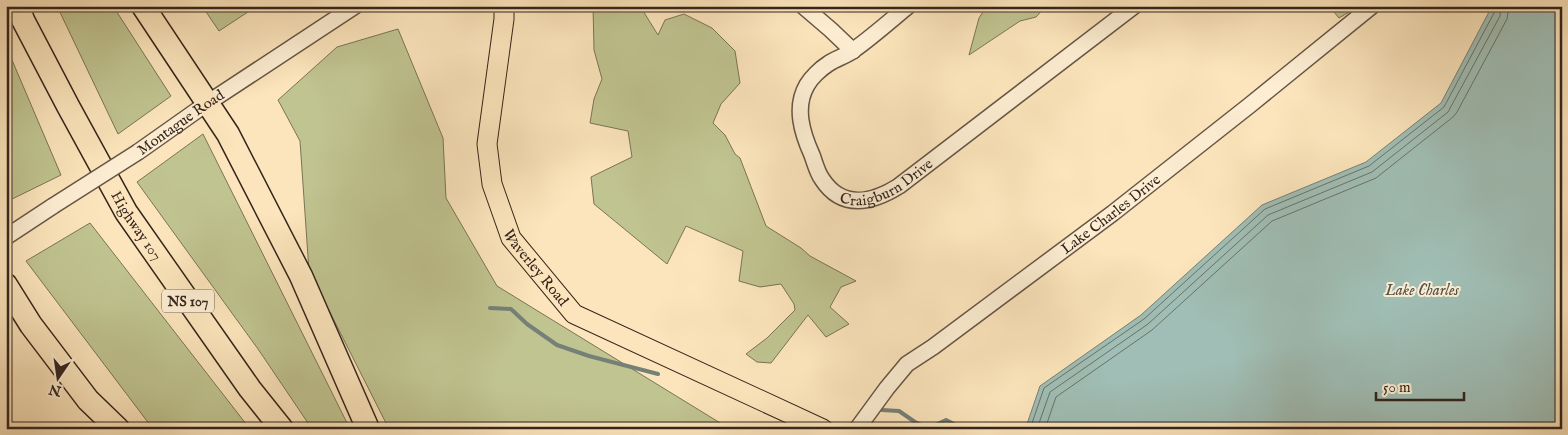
<svg xmlns="http://www.w3.org/2000/svg" width="1568" height="435" font-family="'IM FELL English',serif">
<style>
.green{fill:#c0c490;stroke:#7a7456}
.water{fill:#a0beb5;stroke:#758178}
.lines{fill:none;stroke-linecap:round;stroke-linejoin:round}
.shore{stroke:#6a7269;stroke-width:1}
.stream{stroke:#758178;stroke-width:4}
.minor-casing{stroke:#665545;stroke-width:18}
.major-casing{stroke:#34251d;stroke-width:21}
.highway-casing{stroke:#34251d;stroke-width:25}
.minor{stroke:#fdeed3;stroke-width:15}
.major{stroke:#fce5bc;stroke-width:19}
.highway{stroke:#fce5bc;stroke-width:22}
.minor-bridge-casing{stroke:#665545;stroke-width:18;stroke-linecap:butt}
.minor-bridge{stroke:#fdeed3;stroke-width:15}
.labels{text-anchor:middle;stroke-width:4;stroke-linejoin:round;paint-order:stroke}
.shield{fill:#fdeed3;stroke:#706154;stroke-width:1}
.shield-label{font-size:14px;font-weight:bold;fill:#34251d}
.street-label{font-size:15px;fill:#34251d;stroke:#fdeed3}
.water-label{font-size:16px;font-style:italic;fill:#54534b;stroke:#fdeed3}
</style>
<rect width="100%" height="100%" fill="#fce5bc"/>
<filter id="stains"><feTurbulence type="fractalNoise" baseFrequency=".004" numOctaves="4"/><feColorMatrix values="0 0 0 0 .2 0 0 0 0 .09 0 0 0 0 .02 0 0 0 .5 -.17"/></filter>
<radialGradient id="worn" r=".72"><stop offset=".6" stop-color="#630" stop-opacity="0"/><stop offset="1" stop-color="#630" stop-opacity=".3"/></radialGradient>
<path class="green" d="M57 6H113L171 96 118 134Z
M202 6H257L219 31Z
M593 6H640L658 35 665 20 684 14 712 28 735 51 740 83 721 104 713 123 725 135 735 154 740 158 766 226 801 248 810 256 856 281 841 287 830 307 849 324 826 337 808 315 771 363 757 362 746 354 767 338 795 310 794 304 781 284 760 287 739 281 743 251 686 226 667 264 594 204 591 177 632 157 628 131 590 123 594 99 602 79 594 50Z
M987 6H1046L1036 17 1020 21 969 55 979 18Z
M1329 6H1359L1339 18Z
M398 29 443 138 446 198 497 286 730 429H389L309 271 300 141 278 100 337 47Z
M6 46 61 175 6 202Z
M203 134 350 429H315L308 423 258 349 137 182Z
M90 223 250 429H157L150 425 26 261Z"/>
<path class="water" d="M1490 6H1562V429H1027L1026 427 1040 386 1141 315 1262 205 1366 162 1441 103 1490 10Z"/>
<g class="lines">
<path class="shore" d="M1030 429 1044 388 1144 319 1265 209 1369 166 1444 107 1494 13 1495 6
M1037 429 1050 392 1148 324 1268 215 1372 172 1448 112 1500 16 1501 6
M1045 429 1056 397 1152 330 1272 221 1376 178 1453 117 1457 112 1507 19 1509 6"/>
<path class="stream" d="M490 308 511 309 527 324 557 345 589 356 658 374
M882 410 899 411 915 422 929 428 946 420 964 429
M983 429 993 427H1026"/>
<defs>
<g id="minor">
<path d="M803 6 831 30 853 51"/>
<path id="s1" d="M908 6C890 21 873 36 855 49 847 56 836 58 828 64 820 69 811 78 807 85 794 107 802 133 812 155 815 163 817 172 822 179 842 210 872 203 899 186L1134 6"/>
<path id="s2" d="M138 152 206 104 355 6"/>
<path d="M6 237 53 206"/>
<path id="s3" d="M857 429 887 388 907 364 933 347 1113 213 1250 105 1372 6"/>
</g>
<g id="major">
<path id="s4" d="M504 6V19L487 144 492 184 511 238 574 314 823 429"/>
</g>
<g id="highway">
<path id="s5" d="M18 6 23 20 68 106 126 212 250 389 282 429"/>
<path d="M143 6 228 134 301 276 368 429"/>
<path d="M6 285 31 325 88 400 118 429"/>
</g>
</defs>
<use href="#minor" class="minor-casing"/>
<use href="#major" class="major-casing"/>
<use href="#highway" class="highway-casing"/>
<use href="#minor" class="minor"/>
<use href="#major" class="major"/>
<use href="#highway" class="highway"/>
<defs>
<path id="minor-bridge" d="M53 206 138 152"/>
</defs>
<use href="#minor-bridge" class="minor-bridge-casing"/>
<use href="#minor-bridge" class="minor-bridge"/>
</g>
<g class="labels">
<rect class="shield" x="162" y="289.5" width="52" height="23" rx="4"/>
<g class="shield-label">
<text x="188" y="306">NS 107</text>
</g>
<g class="street-label">
<text dy="5" stroke="none"><textPath href="#s2" startOffset="52">Montague Road</textPath></text>
<text dy="5" stroke="none"><textPath href="#s1" startOffset="305">Craigburn Drive</textPath></text>
<text dy="5" stroke="none"><textPath href="#s3" startOffset="335">Lake Charles Drive</textPath></text>
<text dy="5" stroke="none"><textPath href="#s5" startOffset="250">Highway 107</textPath></text>
<text dy="5" stroke="none"><textPath href="#s4" startOffset="275">Waverley Road</textPath></text>
</g>
<g class="water-label">
<text x="1422" y="295">Lake Charles</text>
</g>
</g>
<rect width="1568" height="435" fill="none" stroke="#fce5bc" stroke-width="25"/>
<rect x="8" y="8" width="1553" height="420" fill="none" stroke="#34251d" stroke-width="2.5"/>
<rect x="12" y="12" width="1543" height="410" fill="none" stroke="#34251d"/>
<g transform="translate(58 378) rotate(193)" stroke="#fdeed3" stroke-width="4" paint-order="stroke">
<path d="M0-4L9 19L0 12L-9 19Z" fill="#34251d"/>
<text y="-8" font-size="14" font-weight="bold" text-anchor="middle" fill="#34251d">N</text>
</g>
<path d="M1376 392v8h88v-8" fill="none" stroke="#34251d" stroke-width="2.5"/>
<text x="1383" y="392" font-size="15" fill="#34251d" stroke="#fdeed3" stroke-width="4" paint-order="stroke">50 m</text>
<rect width="100%" height="100%" filter="url(#stains)"/>
<rect width="100%" height="100%" fill="url(#worn)"/>
</svg>
